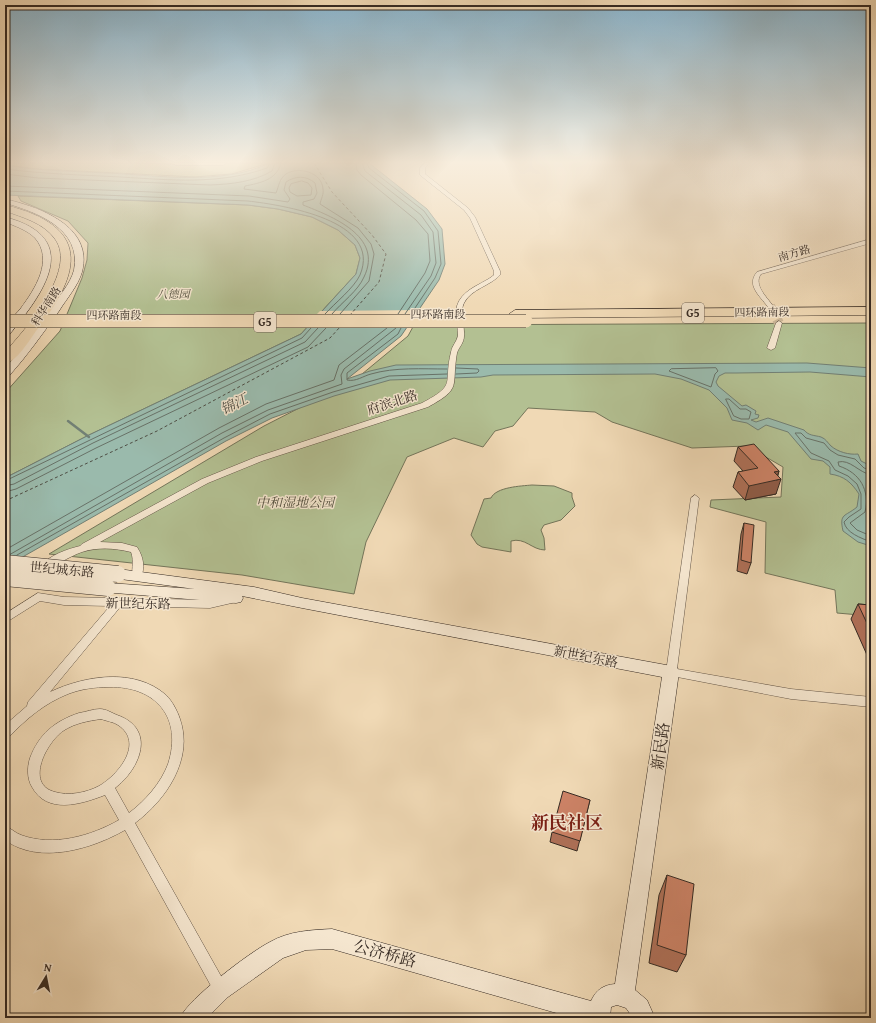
<svg xmlns="http://www.w3.org/2000/svg" width="876" height="1023" font-family="'Gentium Book Plus','Noto Serif SC',serif">
<style>
.green{fill:#b3c092;stroke:#74755a}
.water{fill:#9abaac;stroke:#728075}
.pier{fill:#f0d9b5}
.lines{fill:none;stroke-linecap:round;stroke-linejoin:round}
.shore{stroke:#687268;stroke-width:1}
.stream{stroke:#728075;stroke-width:2.5}
.ferry{stroke:#4e4e45;stroke-width:1;stroke-dasharray:3 2.5;stroke-linecap:butt}
.secondary-tunnel{stroke:#cbb698;stroke-width:10;stroke-dasharray:10 5;stroke-linecap:butt}
.street-casing{stroke:#645648;stroke-width:1}
.secondary-casing{stroke:#352a23;stroke-width:1}
.highway-casing{stroke:#352a23;stroke-width:1}
.street{fill:#f5e6cf;fill-rule:evenodd}
.secondary{fill:#f5e6cf;fill-rule:evenodd}
.highway{fill:#f0d9b5;fill-rule:evenodd}
.secondary-bridge-casing{stroke:#352a23;stroke-width:17;stroke-linecap:butt}
.highway-bridge-casing{stroke:#352a23;stroke-width:14;stroke-linecap:butt}
.secondary-bridge{stroke:#f5e6cf;stroke-width:16}
.highway-bridge{stroke:#f0d9b5;stroke-width:13}
.wall{fill:#af7058;stroke:#352a23}
.shaded-wall{fill:#8f5b47;stroke:#352a23}
.building{fill:#cc8266;stroke:#352a23}
.labels{text-anchor:middle;stroke-width:3;stroke-linejoin:round;paint-order:stroke}
.far-street-label{font-size:11px;fill:#352a23;stroke:#f5e6cf}
.far-park-label{font-size:11px;font-style:italic;fill:#54503f;stroke:#f5e6cf}
.shield{fill:#f5e6cf;stroke:#6f6257;stroke-width:1}
.shield-label{font-size:12px;font-weight:bold;fill:#352a23}
.street-label{font-size:13px;fill:#352a23;stroke:#f5e6cf}
.park-label{font-size:13px;font-style:italic;fill:#54503f;stroke:#f5e6cf}
.water-label{font-size:14px;font-style:italic;fill:#4e4e45;stroke:#f5e6cf}
.near-street-label{font-size:16px;fill:#352a23;stroke:#f5e6cf}
.near-quarter-label{font-size:18px;font-weight:bold;fill:#7a1f14;stroke:#f5e6cf}
</style>
<rect width="100%" height="100%" fill="#f0d9b5"/>
<filter id="stains"><feTurbulence type="fractalNoise" baseFrequency=".005" numOctaves="4"/><feColorMatrix values="0 0 0 0 .2 0 0 0 0 .09 0 0 0 0 .02 0 0 0 .5 -.17"/></filter>
<radialGradient id="worn" r=".72"><stop offset=".6" stop-color="#630" stop-opacity="0"/><stop offset="1" stop-color="#630" stop-opacity=".3"/></radialGradient>
<path class="green" d="M5 163H138L205 165 231 163H269L232 174 195 177 38 169 5 165Z
M18 196 248 205 278 209 312 217 338 230 355 245 360 258 356 274 301 334 89 435 5 478V393L60 331 82 278 87 260 88 243 68 221 21 201Z
M871 323V616L837 613 835 590 765 573 766 522 710 507 711 500 781 497 783 467 747 446 692 448 612 422 595 412 528 408 513 426 495 431 483 447 454 438 407 457 366 542 354 594 242 575 49 554 264 426 356 379 408 336 414 325Z
M532 485 554 486 572 493V497L575 506 561 520 544 525 541 530 544 538 545 550C532 550 525 537 511 541V552L482 547 477 544 471 535 484 499 491 498C496 487 521 486 532 485Z"/>
<path class="water" d="M269 163H369L427 209 442 229 445 264 439 280 401 336 347 379 370 371 396 365 807 363 871 368V377L810 372 736 373H725L719 376 716 382 718 386 742 406 746 405 756 411 755 414 759 415 758 418 751 420 756 422 768 418 804 430C809 436 814 435 821 437 826 439 827 442 831 446 838 452 849 455 858 454L861 461 871 466V546L858 542 843 531C839 513 845 517 857 507L859 494C851 482 844 476 830 474V467L823 461 811 459 788 432 766 425 758 430 747 423 732 420 727 408 709 390 681 379 655 374 493 375 481 377 390 380 334 396 272 418 226 441 5 567V478L89 435 301 334 356 274 360 258 355 245 338 230 312 217 278 209 248 205 5 195V165C38 171 72 171 106 173 156 175 223 186 269 163Z"/>
<path class="pier" d="M420 310 411 324 306 325 320 311Z"/>
<g class="lines">
<path class="shore" d="M281 163C277 180 260 183 245 186L244 189 276 193C279 186 279 179 286 174 298 166 322 172 323 189 324 194 321 199 320 204L358 228 371 244 374 254 369 281 340 314
M356 163 357 170 361 175 416 220 428 234 430 261 425 273 398 314
M362 163 365 171 421 215 433 232 436 263 431 276 405 314
M367 163 369 168 424 211 438 231 441 264 435 278 411 314
M5 169C44 174 82 175 121 177 171 180 219 185 267 168L270 163
M5 174 38 178 210 185C232 184 253 182 272 171L275 163
M302 181 308 183 312 188 311 195 297 196 290 192 289 188 291 184Z
M5 186 249 196 288 202 290 199 284 190 286 182C295 176 306 175 315 183L317 193 314 199 303 202V205C331 216 384 236 364 277 358 291 342 302 332 314
M5 191 248 201C282 205 383 220 360 275 354 288 335 303 325 314
M401 328 398 334 347 373V380C356 382 363 376 371 374 395 367 422 369 447 369
M456 368 478 369 479 371 477 373 456 374
M716 368 718 371 715 374 711 387 669 371 671 369Z
M726 399H729L740 409H746L751 412 749 419H741L734 416Z
M871 470 864 468 855 459 838 455 830 450 824 443 806 438 801 433H795L811 453 829 461 835 470 848 476 857 484 861 494V509L849 517 844 522C846 533 861 538 871 542
M871 475C858 472 850 459 838 462L839 466C860 473 870 490 865 512L850 523 857 530 871 536
M5 481 302 338 311 328
M5 486 14 484 93 443 305 342 318 328
M5 492 16 489 96 448 308 347 326 328
M5 550 219 428 266 404 334 380 339 365 387 328
M9 555 222 433 268 410 342 384 341 375 344 369 396 328
M17 555 224 438 270 414 333 392 389 376 447 374"/>
<path class="stream" d="M68 421 89 437"/>
<path class="ferry" d="M314 163 332 192 372 235 386 254 379 282 350 315
M5 501 157 431 330 338 340 327"/>
<path class="secondary-tunnel" d="M770 306 779 323"/>
<defs>
<path id="street" d="M425 163H430L425 168V174L468 208 475 217 500 271V275C490 286 471 289 464 303 459 313 465 326 464 336 464 343 459 347 457 353 451 387 463 388 428 407L262 461 208 483 100 542 122 543 137 547C143 556 146 568 140 579H134C130 571 135 562 131 552 114 548 98 547 82 552 72 555 49 570 43 568L41 566C49 555 68 549 80 546L82 544 202 479 256 457 422 403C458 384 443 384 451 352 452 345 457 342 458 335 458 324 453 312 459 301 466 289 479 285 490 278L494 275V271L470 218 464 210 420 175V168Z
M871 239V243L761 274C753 285 767 297 773 306L772 307H768C759 295 746 285 757 272Z
M779 321 782 323 775 348 771 350 767 348 776 323Z
M695 495 699 498 677 669 791 689 871 697V707L791 699 667 675 666 672 691 498Z
M38 593 64 597 210 600 232 595 236 596 237 599 236 602 210 608 121 606 50 692C84 676 134 667 166 695 172 701 177 710 180 719 194 759 166 800 135 823L226 985 228 990 226 995 221 997 216 995 125 830C92 849 39 865 5 840V826C11 828 15 833 21 835 53 847 91 836 119 820L105 795C82 804 47 815 32 787 27 779 27 767 30 758 39 734 55 721 79 713 86 712 93 709 100 709 106 709 112 713 117 715 157 729 140 769 115 788L129 813C145 801 161 783 168 764 183 718 156 686 109 687 95 687 81 689 68 694 45 703 26 719 9 737L5 738V725L27 706 28 702 110 606 64 605 40 601 5 623V614ZM101 719C106 721 114 722 118 725 145 743 118 775 99 786 86 793 68 796 55 792 24 784 47 742 63 731 75 723 88 721 101 719Z"/>
<path id="secondary" d="M173 163H227L223 165H176Z
M5 199C39 207 94 226 82 272 78 286 67 298 59 311 43 333 27 356 9 376L5 377V368C22 350 36 330 50 309 58 297 70 285 74 270 82 229 37 212 5 203Z
M5 217C86 238 42 295 9 335L5 336C5 322 13 318 21 308 35 289 54 260 35 238 27 230 15 226 5 222Z
M118 569 254 587 302 598 677 667 679 672 635 990 647 1000 655 1018H633L626 1008 617 1005 611 1007 610 1018H574L332 949 306 950 283 958 228 997 207 1018H180C188 999 250 952 270 942 289 931 311 930 332 929L591 1001C596 990 603 985 615 984L662 677 302 608 242 596 243 598 241 602 236 603 103 592 101 588 103 584 108 583 195 589 113 578 111 574 113 570Z"/>
<path id="highway" d="M5 205C91 226 83 271 36 331 29 341 17 361 5 364V352C25 330 78 270 55 239 44 223 22 217 5 211Z
M871 307V315L515 318 509 314 515 310Z"/>
</defs>
<use href="#street" class="street-casing"/>
<use href="#secondary" class="secondary-casing"/>
<use href="#highway" class="highway-casing"/>
<use href="#street" class="street"/>
<use href="#secondary" class="secondary"/>
<use href="#highway" class="highway"/>
<defs>
<path id="secondary-bridge" d="M5 563 118 574
M5 578 108 588"/>
<path id="highway-bridge" d="M5 321H526"/>
</defs>
<use href="#secondary-bridge" class="secondary-bridge-casing"/>
<use href="#highway-bridge" class="highway-bridge-casing"/>
<use href="#secondary-bridge" class="secondary-bridge"/>
<use href="#highway-bridge" class="highway-bridge"/>
</g>
<path class="wall" d="M738 447 779 471 778 475 776 494 745 500 733 487 738 472 743 471 734 461Z
M744 523 751 563 747 574 737 571 741 534Z
M858 604 871 605V664L851 619Z
M590 800 577 851 550 842 552 832Z
M667 875 686 955 677 972 649 963 659 895Z"/>
<path class="shaded-wall" d="M779 471 776 480 781 479 776 494 745 500 749 486 774 472Z"/>
<path class="building" d="M754 444 779 471 774 472 781 479 749 486 738 472 758 468 738 447Z
M744 523 754 525 751 563 741 560Z
M858 604 871 605V632Z
M563 791 590 800 580 841 552 832Z
M667 875 694 884 686 955 657 945Z"/>
<linearGradient id="sky" x2="0" y2="1"><stop stop-color="#89b6d0"/><stop offset="0.53" stop-color="#f8eede"/><stop offset="1" stop-color="#f8eede" stop-opacity="0"/></linearGradient>
<rect width="876" height="306" fill="url(#sky)"/>
<g class="labels">
<g class="far-street-label">
<text transform="translate(794 253) rotate(-16)" y="4">南方路</text>
<text transform="translate(46 306) rotate(-57)" y="4">科华南路</text>
<text transform="translate(762 312) rotate(-1)" y="4">四环路南段</text>
<text x="438" y="318">四环路南段</text>
<text x="114" y="319">四环路南段</text>
</g>
<g class="far-park-label">
<text x="173" y="298">八德园</text>
</g>
<g class="shield">
<rect x="682" y="303" width="22" height="20" rx="3"/>
<rect x="254" y="312" width="22" height="20" rx="3"/>
</g>
<g class="shield-label">
<text x="693" y="317">G5</text>
<text x="265" y="326">G5</text>
</g>
<g class="street-label">
<text transform="translate(392 402) rotate(-18)" y="5">府滨北路</text>
<text transform="translate(62 569) rotate(5)" y="5">世纪城东路</text>
<text transform="translate(138 603) rotate(1)" y="5">新世纪东路</text>
<text transform="translate(586 656) rotate(11)" y="5">新世纪东路</text>
</g>
<g class="park-label">
<text x="295" y="507">中和湿地公园</text>
</g>
<g class="water-label">
<text transform="translate(234 404) rotate(-27)" y="5">锦江</text>
</g>
<g class="near-street-label">
<text transform="translate(660 746) rotate(-82)" y="6">新民路</text>
<text transform="translate(385 953) rotate(15)" y="6">公济桥路</text>
</g>
<g class="near-quarter-label">
<text x="567" y="829">新民社区</text>
</g>
</g>
<rect width="876" height="1023" fill="none" stroke="#f0d9b5" stroke-width="20"/>
<rect x="6" y="6" width="864" height="1011" fill="none" stroke="#352a23" stroke-width="2"/>
<rect x="10" y="10" width="856" height="1003" fill="none" stroke="#352a23"/>
<g transform="translate(46 977) rotate(10)" stroke="#f5e6cf" stroke-width="3" paint-order="stroke">
<path d="M0-3L7 15L0 10L-7 15Z" fill="#352a23"/>
<text y="-6" font-size="11" font-weight="bold" text-anchor="middle" fill="#352a23">N</text>
</g>
<rect width="100%" height="100%" filter="url(#stains)"/>
<rect width="100%" height="100%" fill="url(#worn)"/>
</svg>
